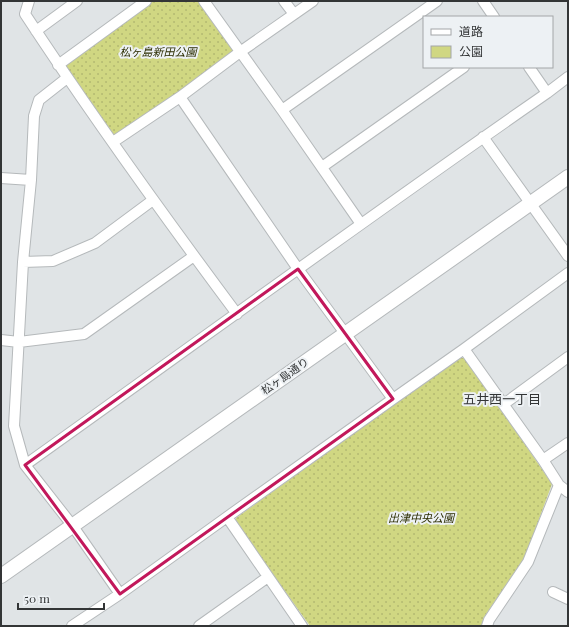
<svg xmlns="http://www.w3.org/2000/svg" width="569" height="627" font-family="'Playfair Display','Noto Sans JP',serif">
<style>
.green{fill:url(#green-dots)}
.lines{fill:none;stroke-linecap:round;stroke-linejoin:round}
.street-casing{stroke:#b5b9bb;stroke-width:12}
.secondary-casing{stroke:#b5b9bb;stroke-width:16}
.street{stroke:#fff;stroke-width:10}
.secondary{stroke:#fff;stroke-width:14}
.marked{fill:none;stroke:#c2185b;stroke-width:3;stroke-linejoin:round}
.labels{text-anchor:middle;stroke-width:4;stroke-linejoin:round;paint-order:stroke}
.park-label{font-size:11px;font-style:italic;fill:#2c2e02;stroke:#edf1f4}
.street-label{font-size:11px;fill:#333536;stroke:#edf1f4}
.quarter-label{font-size:13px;fill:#333536;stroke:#edf1f4}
</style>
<defs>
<pattern id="green-dots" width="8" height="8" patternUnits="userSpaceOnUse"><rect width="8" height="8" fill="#d0d782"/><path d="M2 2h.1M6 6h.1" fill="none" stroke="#b3b971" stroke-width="1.8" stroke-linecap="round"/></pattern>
</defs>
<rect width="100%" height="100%" fill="#e0e4e6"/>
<path class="green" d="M146 1H204L240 52 113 142 58 65Z
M459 358H466L552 484 525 557 484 617 481 626H310L236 523V518Z"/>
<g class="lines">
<defs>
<path id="street" d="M29 1 25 14C92 116 164 216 237 314
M204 1 282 110 361 224
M284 1 294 14
M483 1 494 17
M36 31 77 1
M58 65 146 1
M529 67 547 93
M67 78 39 100 34 116 31 180 23 262 14 426 25 465 72 525 120 594
M180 97 298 269 393 399
M282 110 437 1
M483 137 568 256
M113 142 180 97 240 52 313 1
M322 167 464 67
M1 178 31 180
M23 262 53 261 95 243 153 200
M1 340 19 342 84 334 194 256
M464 349 543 460 559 485 568 492
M504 404 568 357
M543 460 568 443
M25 465C199 341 371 215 547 93L568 77
M227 517 302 626
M553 592 568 599
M72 626 120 594 227 517 393 399 464 349 568 273
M199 626 268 577
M487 626 489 620 528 562 559 485"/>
<path id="secondary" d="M1 576 568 177"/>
</defs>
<use href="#street" class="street-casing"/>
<use href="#secondary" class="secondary-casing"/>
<use href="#street" class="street"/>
<use href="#secondary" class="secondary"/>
</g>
<path class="marked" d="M298 269 393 399 120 594 25 465Z"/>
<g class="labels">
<g class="park-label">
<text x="158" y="56">松ヶ島新田公園</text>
<text x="421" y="522">出津中央公園</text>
</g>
<g class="street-label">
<text transform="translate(285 376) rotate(-35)" y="4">松ヶ島通り</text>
</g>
<g class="quarter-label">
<text x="502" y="404">五井西一丁目</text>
</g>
</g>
<rect width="569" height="627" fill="none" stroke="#333536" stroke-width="4"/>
<rect x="423" y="16" width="130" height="52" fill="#edf1f4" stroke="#a3a6a8"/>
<rect x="431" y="29" width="20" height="6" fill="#ffffff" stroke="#a3a6a8"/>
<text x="459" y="36" font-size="12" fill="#333536">道路</text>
<rect x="431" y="46" width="20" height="12" fill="#d0d782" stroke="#a3a6a8"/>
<text x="459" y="56" font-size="12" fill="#333536">公園</text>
<path d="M18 603v6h86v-6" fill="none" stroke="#333536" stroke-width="2"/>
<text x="24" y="603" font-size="12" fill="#333536" stroke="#edf1f4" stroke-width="3" paint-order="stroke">50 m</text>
</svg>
